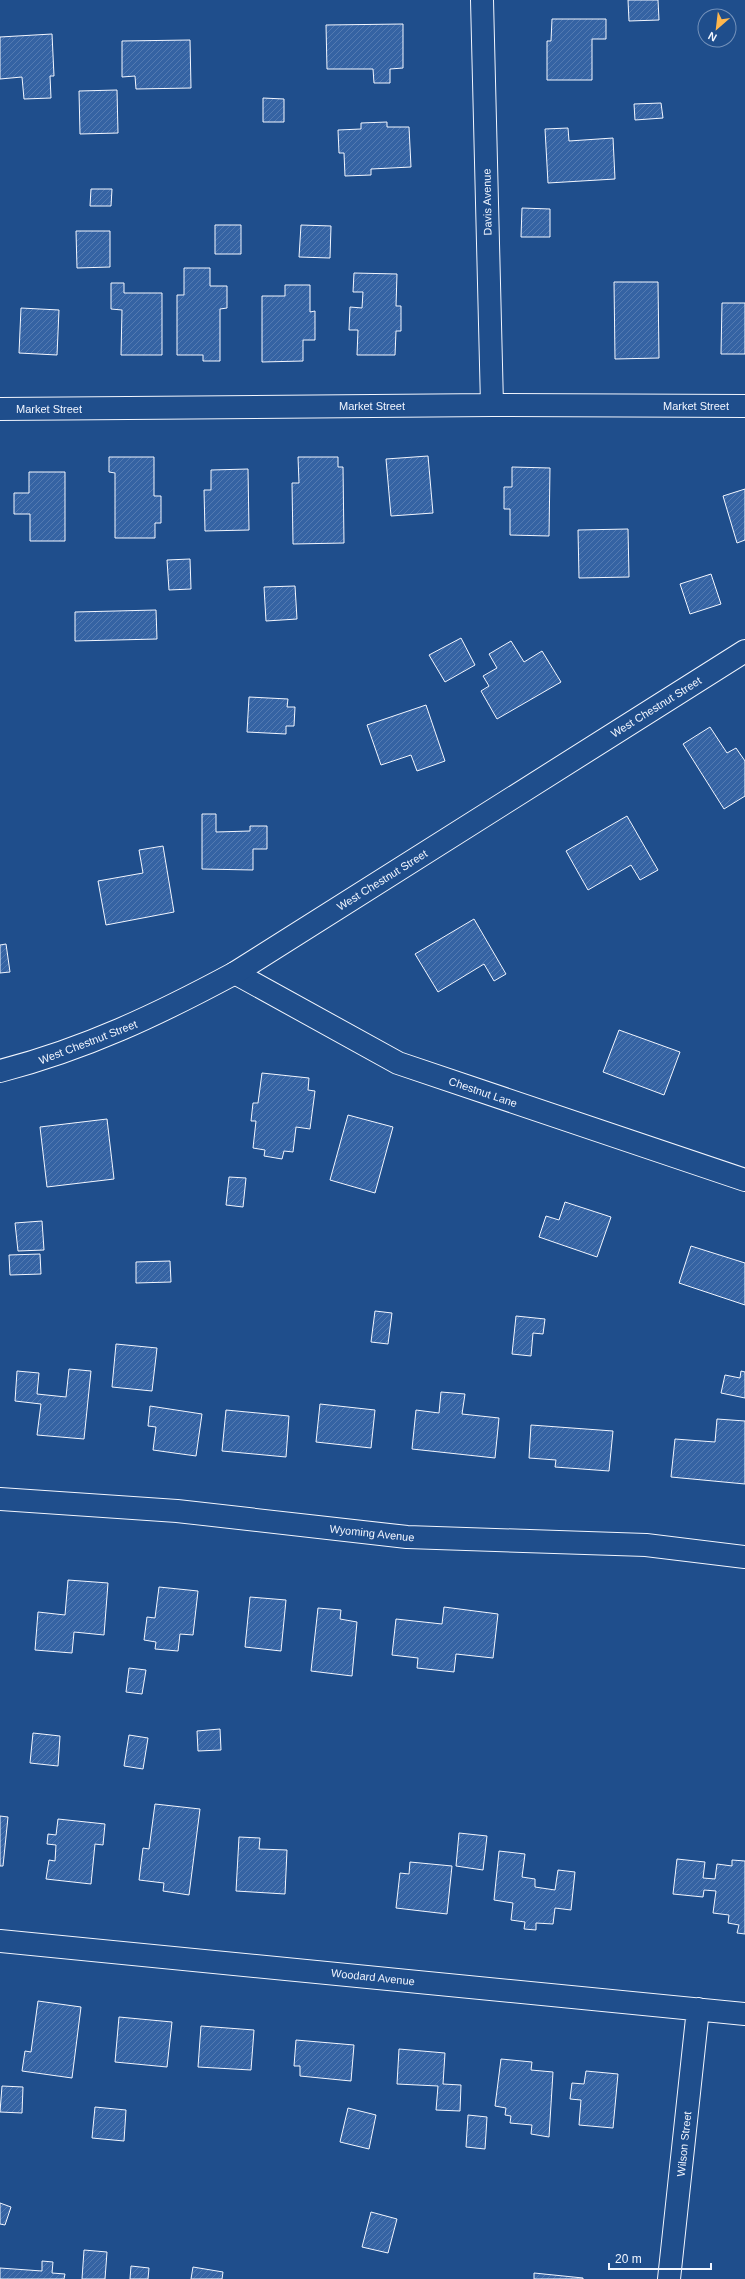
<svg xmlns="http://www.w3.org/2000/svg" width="745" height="2279" font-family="Helvetica,sans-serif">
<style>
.building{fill:url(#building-hatch);stroke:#f2f6ff}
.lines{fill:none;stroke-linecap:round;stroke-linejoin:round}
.minor-casing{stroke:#f2f6ff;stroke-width:24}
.major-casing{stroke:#f2f6ff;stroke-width:24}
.minor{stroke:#1f4e8c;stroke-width:22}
.major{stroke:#1f4e8c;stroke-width:22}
.labels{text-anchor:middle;stroke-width:3;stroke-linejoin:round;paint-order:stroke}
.street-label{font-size:11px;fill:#f2f6ff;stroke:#1f4e8c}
</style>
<defs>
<pattern id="building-hatch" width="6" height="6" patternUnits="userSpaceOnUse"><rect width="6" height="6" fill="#3563a3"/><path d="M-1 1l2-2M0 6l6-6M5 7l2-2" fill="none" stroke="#537ab1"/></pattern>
</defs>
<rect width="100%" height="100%" fill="#1f4e8c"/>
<path class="building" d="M628 0H658L659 20 629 21Z
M552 19H606V39H592V80H547V41H551Z
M403 24V68L390 69V83H374L373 69H327L326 25Z
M52 34 54 76H50L51 98 24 99 22 77 0 79V37Z
M190 40 191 88 136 89 135 76 122 77V41Z
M117 90 118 133 80 134 79 91Z
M263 98 284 99V122H263Z
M661 103 663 118 635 120 634 104Z
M387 122V127H409L411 167 371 169V175L345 176 344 153H339L338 130 361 129V123Z
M568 128 569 141 613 138 615 179 548 183 545 129Z
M91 189H112L111 206H90Z
M522 208 550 209V237H521Z
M215 225H241V254H215Z
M301 225 331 226 330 258 299 257Z
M76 231H110V267L77 268Z
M184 268H210V286H227V308L220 309V361H203V355H177V295H184Z
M354 273 397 274 396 306H401V331H396L395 355H357L358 330H349L350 307 362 308 363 292H353Z
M614 282H658L659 358 615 359Z
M111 283H124V293H162V355H121L122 310 111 309Z
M285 285H310V312L315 311V340H303V361L262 362V296H285Z
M722 303H745V354H721Z
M21 308 59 310 57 355 19 353Z
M428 456 433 513 391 516 386 459Z
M109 457H154V496H161V523H155V538H115V473L109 472Z
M298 457H338V467H343L344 543 293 544 292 483H299Z
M512 467 550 468 549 536 510 535V509H504V487H512Z
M248 469 249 530 205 531 204 490H211V470Z
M29 472H65V541H30V514H14V493H29Z
M745 489V540L737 543 723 496Z
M628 529 629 577 579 578 578 530Z
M190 559 191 589 169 590 167 560Z
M711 574 721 604 690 614 680 584Z
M295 586 297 619 266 621 264 587Z
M156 610 157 639 75 641V612Z
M461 638 475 665 445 682 429 655Z
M511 641 524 662 542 651 561 682 497 719 481 691 489 686 483 676 497 668 489 654Z
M249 697 288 699 287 707H295L294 726H286V734L247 732Z
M426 705 445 761 417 771 411 755 381 765 367 725Z
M710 727 727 753 736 748 745 761V796L724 809 683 744Z
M202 814H216V832L250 831V826H267V849H253V870L202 869Z
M627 816 658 870 640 880 631 865 588 890 566 851Z
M163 846 174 912 106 925 98 881 143 873 139 850Z
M474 919 506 974 494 981 484 964 438 992 415 954Z
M6 944 10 972 0 973V945Z
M619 1030 680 1052 664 1095 603 1072Z
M262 1073 309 1078 308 1090 315 1091 310 1129 296 1127 293 1152 284 1151 282 1159 264 1156 265 1150 253 1148 256 1121H251L253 1103H258Z
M348 1115 393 1127 375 1193 330 1180Z
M107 1119 114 1179 47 1187 40 1127Z
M229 1177 246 1178 243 1207 226 1205Z
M565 1202 611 1217 597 1257 539 1237 546 1216 559 1220Z
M42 1221 44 1250 18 1251 15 1223Z
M691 1246 745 1263V1305L679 1283Z
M40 1254 41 1274 10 1275 9 1255Z
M170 1261 171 1282 136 1283V1262Z
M375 1311 392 1313 388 1344 371 1342Z
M516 1316 545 1319 543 1334 533 1333 531 1356 512 1354Z
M116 1344 157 1348 152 1391 112 1387Z
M69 1369 91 1371 84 1439 37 1435 41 1404 15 1401 17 1371 39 1373 37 1394 66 1397Z
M741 1371 745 1372V1398L721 1393 725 1375 740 1378Z
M441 1392 465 1394 462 1414 499 1418 495 1458 412 1449 416 1410 439 1413Z
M320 1404 375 1410 371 1448 316 1442Z
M150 1406 202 1414 196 1456 153 1450 156 1427 148 1426Z
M226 1410 289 1416 286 1457 222 1451Z
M717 1419 745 1421V1484L671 1477 675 1439 715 1442Z
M531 1425 613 1431 609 1471 555 1467 556 1460 529 1458Z
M68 1580 108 1583 104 1635 74 1632 72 1653 35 1650 38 1612 65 1615Z
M159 1587 198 1591 193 1635 180 1634 178 1651 155 1649 156 1642 144 1640 147 1617 155 1618Z
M250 1597 286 1600 281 1651 245 1647Z
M444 1607 498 1614 493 1658 456 1654 454 1672 417 1668 418 1658 392 1655 396 1619 442 1624Z
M318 1608 341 1610 340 1619 357 1622 352 1676 311 1671Z
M129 1668 146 1670 142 1694 126 1692Z
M220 1729 221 1750 198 1751 197 1731Z
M33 1733 60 1736 58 1766 30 1763Z
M129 1735 148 1738 143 1769 124 1766Z
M155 1804 200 1809 189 1895 163 1891 164 1883 139 1880 143 1848 149 1849Z
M0 1816 8 1817 3 1866H0Z
M58 1819 105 1824 103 1845 95 1844 91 1884 46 1879 49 1860 55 1861 56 1845 47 1844 48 1834 56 1835Z
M459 1833 487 1836 483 1870 456 1866Z
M239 1837 260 1838 259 1849 287 1850 285 1894 236 1891Z
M499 1851 525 1854 522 1877 535 1879V1887L555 1890 558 1870 575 1872 571 1910 555 1908 553 1924 536 1923V1930L524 1929 525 1922 511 1920 513 1903 494 1900Z
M677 1859 705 1862 703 1878 715 1879 717 1864 732 1866V1860L745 1861V1934L737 1933 739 1925 728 1923 729 1915 713 1913 716 1891 704 1890 703 1897 673 1894Z
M410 1862 452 1866 447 1914 396 1908 400 1873 409 1874Z
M38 2001 81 2007 72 2078 22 2071 25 2051 31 2052Z
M119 2017 172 2022 167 2067 115 2062Z
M201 2026 254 2030 251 2070 198 2067Z
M296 2040 354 2045 351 2081 300 2076V2066H294Z
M399 2049 445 2053 443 2084 461 2085 460 2111 436 2110 438 2086 397 2084Z
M501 2059 532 2062 531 2070 553 2072 549 2137 531 2134 532 2125 510 2123 511 2116 505 2115 506 2108 495 2106Z
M586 2071 618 2074 613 2128 579 2125 581 2100 570 2099 572 2083 584 2084Z
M2 2086 23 2087 22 2113 0 2112Z
M95 2107 126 2110 124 2141 92 2138Z
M348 2108 376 2115 369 2149 340 2142Z
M468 2115 487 2117 485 2149 466 2147Z
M0 2203 11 2207 5 2225 0 2224Z
M371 2212 397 2219 388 2253 362 2247Z
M84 2250 107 2252 105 2279H82Z
M42 2261 53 2262 52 2273 65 2274 64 2279H0V2268L42 2271Z
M131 2266 149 2268 148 2279H130Z
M193 2267 223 2272 222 2279H191Z
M534 2273 583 2278V2279H534Z"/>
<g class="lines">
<defs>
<path id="minor" d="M482 0 492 405
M0 409 492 405 745 406
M235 973 398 1063 745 1180
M0 1499 177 1511 407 1537 646 1545 745 1557
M0 1941 745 2014
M669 2279 698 2009"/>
<path id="major" d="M0 1071C85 1049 157 1015 235 973L745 651"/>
</defs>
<use href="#minor" class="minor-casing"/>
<use href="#major" class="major-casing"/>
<use href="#minor" class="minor"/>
<use href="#major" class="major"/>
</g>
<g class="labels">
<g class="street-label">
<text transform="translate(487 202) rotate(-91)" y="4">Davis Avenue</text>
<text x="372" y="410">Market Street</text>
<text x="696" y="410">Market Street</text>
<text x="49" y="413">Market Street</text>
<text transform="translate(656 707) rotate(-32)" y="4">West Chestnut Street</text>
<text transform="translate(382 880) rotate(-32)" y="4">West Chestnut Street</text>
<text transform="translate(88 1042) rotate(-21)" y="4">West Chestnut Street</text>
<text transform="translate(483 1092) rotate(19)" y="4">Chestnut Lane</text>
<text transform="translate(372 1533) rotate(6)" y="4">Wyoming Avenue</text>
<text transform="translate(373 1977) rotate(6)" y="4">Woodard Avenue</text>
<text transform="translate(684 2144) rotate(-84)" y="4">Wilson Street</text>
</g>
</g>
<g transform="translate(717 28) rotate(208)"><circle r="19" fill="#1f4e8c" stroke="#7391ba"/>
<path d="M0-3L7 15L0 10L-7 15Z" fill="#ffb74d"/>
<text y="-6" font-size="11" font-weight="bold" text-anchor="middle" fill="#f2f6ff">N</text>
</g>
<path d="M609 2263v6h102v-6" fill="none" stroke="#f2f6ff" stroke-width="2"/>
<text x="615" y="2263" font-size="12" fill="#f2f6ff" stroke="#1f4e8c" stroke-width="3" paint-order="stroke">20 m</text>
</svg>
